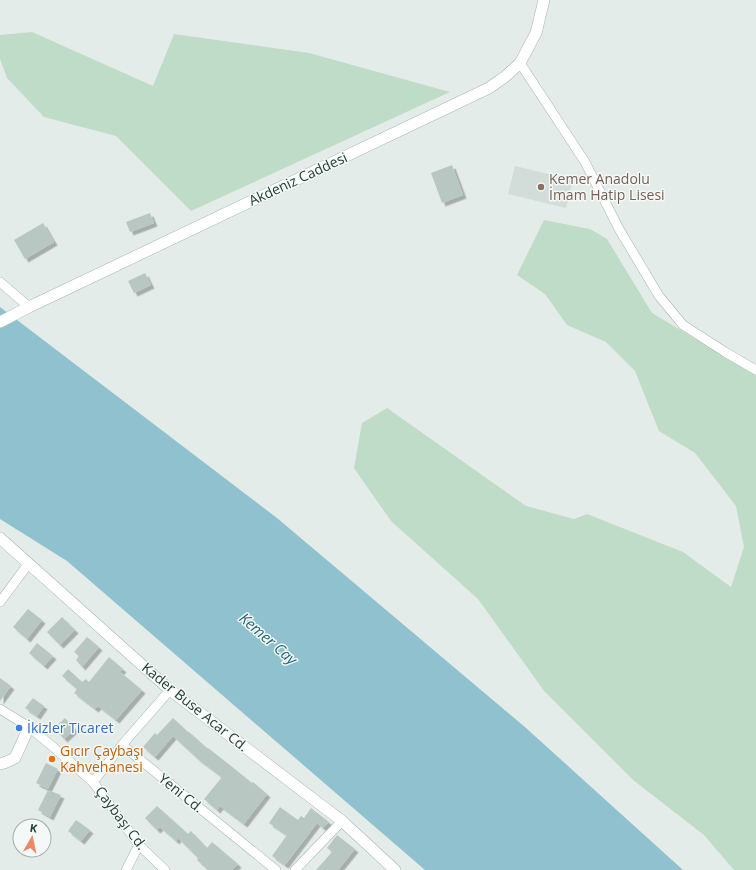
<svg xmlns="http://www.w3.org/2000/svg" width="756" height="870" font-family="'Open Sans',sans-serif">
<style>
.built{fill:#d2dcd8}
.green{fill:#bedcc7}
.water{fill:#8fc2ce}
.building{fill:#b9c7c2;filter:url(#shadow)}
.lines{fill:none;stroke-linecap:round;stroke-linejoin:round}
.minor-casing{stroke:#a7b4b0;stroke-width:10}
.tertiary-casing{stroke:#a7b4b0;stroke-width:12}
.minor{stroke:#fff;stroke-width:9}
.tertiary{stroke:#fff;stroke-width:11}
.education-dot{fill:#8d6e63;stroke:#f4f9f7;stroke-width:1.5}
.shop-dot{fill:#3f7fe0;stroke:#f4f9f7;stroke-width:1.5}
.food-dot{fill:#e8710a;stroke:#f4f9f7;stroke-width:1.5}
.labels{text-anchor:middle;stroke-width:3;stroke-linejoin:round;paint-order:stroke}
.street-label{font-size:14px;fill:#243d37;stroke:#f4f9f7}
.education-label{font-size:14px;fill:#785e54;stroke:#f4f9f7;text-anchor:start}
.shop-label{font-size:14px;fill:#366cbe;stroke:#f4f9f7;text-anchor:start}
.food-label{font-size:14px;fill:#c56008;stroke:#f4f9f7;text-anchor:start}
.water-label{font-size:15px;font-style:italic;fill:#226575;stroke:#f4f9f7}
</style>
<defs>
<filter id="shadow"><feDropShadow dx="3.5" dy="3.5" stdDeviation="0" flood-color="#0004"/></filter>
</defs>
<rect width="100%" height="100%" fill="#e4ece9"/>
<path class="built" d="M515 166 573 180 566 208 508 194Z"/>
<path class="green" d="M32 32 153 86 174 34 309 53 450 92 191 211 116 136 44 117 7 78 0 59V35Z
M544 220 590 229 607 239 652 313 756 375V870H734L704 835 633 780 545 692 478 599 391 521 354 468 362 423 387 408 526 506 574 519 587 514 683 552 731 587 744 547 736 506 695 453 659 431 635 371 606 342 567 325 545 294 517 275Z"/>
<path class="water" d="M0 307 277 518 526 728 683 870H425L67 561 0 519Z"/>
<path class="building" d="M452 165 463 195 442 203 431 173Z
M150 213 154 223 130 232 126 222Z
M43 223 54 242 25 259 14 240Z
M145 273 151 285 134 293 128 281Z
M28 609 42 620 27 639 13 627Z
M62 617 75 630 60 645 47 632Z
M87 637 99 647 82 667 76 660 79 656 74 652Z
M37 643 53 656 44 666 29 653Z
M109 657 123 669 120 672 142 690 116 720 98 706 95 709 74 693 77 689 62 676 68 669 82 682 86 679 89 682Z
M0 678 11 686 0 701Z
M33 698 44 706 37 716 25 708Z
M65 718 75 729 64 739 54 728Z
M173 718 188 732H189L207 748H208L226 762 252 783 253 782 267 794 244 824 220 806 217 810 204 799 222 777 198 759 173 736 155 757 143 747 155 733 157 735Z
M46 763 58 769 48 789 36 783Z
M48 790 61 795 50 817 38 810Z
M157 806 188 834 191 831 207 848 212 842 238 864 232 870H208L197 860 198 858 178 838 176 841 160 827 157 830 145 818Z
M280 807 298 820 301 816 304 818 311 808 329 822 323 828 317 823 285 865 272 856 287 835 269 823Z
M76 820 90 830 81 841 68 831Z
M337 835 355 849 338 870H316L332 852 327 848Z"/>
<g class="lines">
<defs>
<path id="minor" d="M520 63 585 162 619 229 659 296 683 325 725 352 756 370
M0 282 29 307
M0 602 29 563
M0 709 29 727 52 746 93 782 139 845 165 870
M122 745 170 690
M93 782 122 745 276 870
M126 870 139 845
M295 870 342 821"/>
<path id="tertiary" d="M0 322 29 307 489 88 506 76 520 63 536 33 544 0
M0 538 170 690 342 821 395 870
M0 764 4 763 15 758 29 727"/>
</defs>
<use href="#minor" class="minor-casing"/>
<use href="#tertiary" class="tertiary-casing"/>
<use href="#minor" class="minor"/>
<use href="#tertiary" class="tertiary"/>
</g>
<circle class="education-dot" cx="541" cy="187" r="4"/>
<circle class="shop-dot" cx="19" cy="728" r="4"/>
<circle class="food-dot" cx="52" cy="759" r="4"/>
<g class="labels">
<g class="street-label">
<text transform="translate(298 179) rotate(-25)" y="5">Akdeniz Caddesi</text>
<text transform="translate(195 707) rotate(39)" y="5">Kader Buse Acar Cd.</text>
<text transform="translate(181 793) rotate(39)" y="5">Yeni Cd.</text>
<text transform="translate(121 818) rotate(53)" y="5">Çaybaşı Cd.</text>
</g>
<g class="education-label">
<text x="549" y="184">Kemer Anadolu<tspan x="549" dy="16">İmam Hatip Lisesi</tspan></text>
</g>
<g class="shop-label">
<text x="27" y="733">İkizler Ticaret</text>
</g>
<g class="food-label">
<text x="60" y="756">Gıcır Çaybaşı<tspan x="60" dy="16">Kahvehanesi</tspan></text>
</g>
<g class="water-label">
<text transform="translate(268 639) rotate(41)" y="5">Kemer Cay</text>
</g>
</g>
<g transform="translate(32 838) rotate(9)"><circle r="19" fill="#f4f9f7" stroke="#a1aeaa"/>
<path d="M0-3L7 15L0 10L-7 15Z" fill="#e98965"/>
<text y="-6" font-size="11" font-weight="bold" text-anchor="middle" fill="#243d37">K</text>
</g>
</svg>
